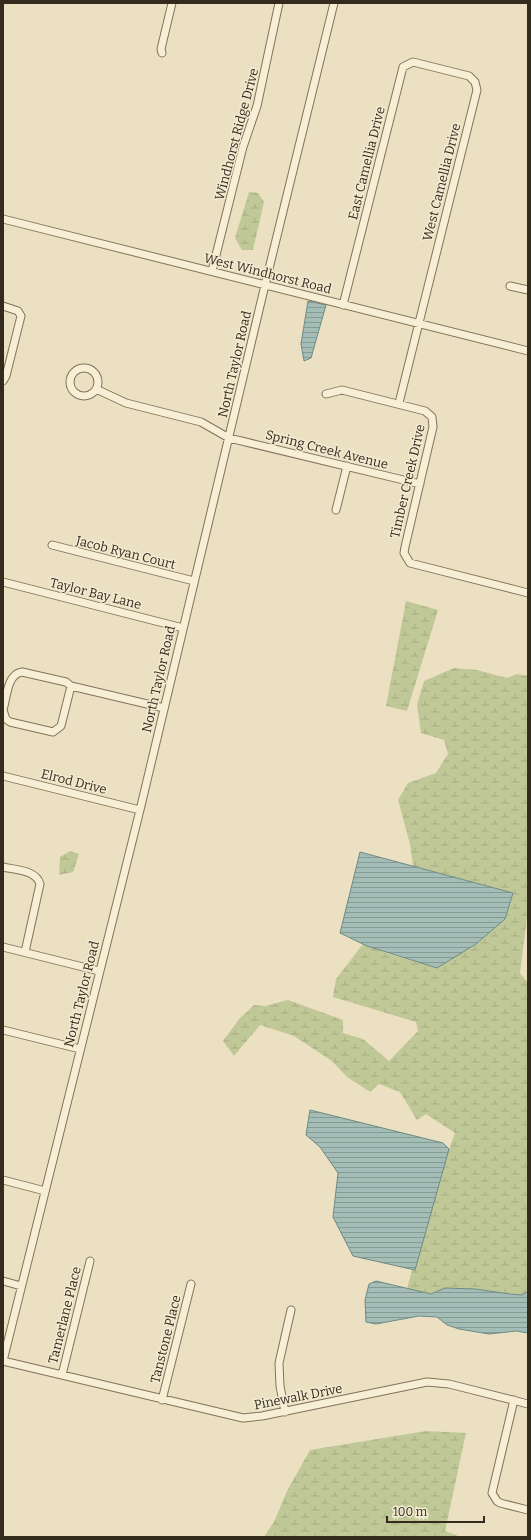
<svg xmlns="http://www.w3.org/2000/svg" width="531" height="1540" font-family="Bitter,serif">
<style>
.wetland{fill:url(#wetland-marsh)}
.water{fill:url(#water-rules);stroke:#6c8b85}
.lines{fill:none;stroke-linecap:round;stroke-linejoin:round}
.minor-casing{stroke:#84725a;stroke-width:9}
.minor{stroke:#f6eed5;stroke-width:7}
.labels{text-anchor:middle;stroke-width:3;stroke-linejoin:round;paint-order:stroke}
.street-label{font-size:13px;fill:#342a1e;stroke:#f3ebd1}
</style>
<defs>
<pattern id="wetland-marsh" width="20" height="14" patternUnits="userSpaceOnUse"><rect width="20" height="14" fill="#c1c897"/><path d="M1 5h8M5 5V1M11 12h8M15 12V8" fill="none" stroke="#a6ac82"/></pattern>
<pattern id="water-rules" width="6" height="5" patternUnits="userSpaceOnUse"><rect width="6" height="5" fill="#a4beb7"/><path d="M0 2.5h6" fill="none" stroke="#869b94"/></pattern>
</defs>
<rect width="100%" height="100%" fill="#ebe0c2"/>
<path class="wetland" d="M249 192 258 193 264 202 253 250H242L235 238Z
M406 601 438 610 407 711 386 706Z
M454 668 477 670 507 678 517 674 528 676V909L520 973 528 983V1291L522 1295 475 1289 445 1288 431 1294 407 1289 412 1270H415L449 1149 455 1133 426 1114 417 1120 400 1092 379 1084 370 1092 347 1077 332 1061 294 1036 260 1025 234 1056 223 1041 240 1018 254 1005 265 1006 288 1000 343 1020V1033L363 1039 389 1061 418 1031 416 1022 333 997 336 979 363 944 389 954 437 968 476 944 505 919 513 893 413 866 410 844 398 800 408 783 436 773 448 754 444 740 421 733 417 705 424 681Z
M70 851 79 854 73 872 59 875 60 857Z
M426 1431 466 1433 445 1531 461 1537H264L274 1522 287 1491 310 1450Z"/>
<path class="water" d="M308 301 326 305 311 358 304 361 301 344Z
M360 852 513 893 505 919 476 944 437 968 367 946 340 933Z
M310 1110 443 1143 449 1149 415 1270 353 1256 333 1217 338 1173 320 1147 306 1135Z
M376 1281 431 1294 445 1288 475 1289 510 1294 522 1295 528 1291V1333L516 1331 489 1334 459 1329 447 1325 437 1317 419 1316 376 1324 366 1322 365 1300 369 1284Z"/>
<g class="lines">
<defs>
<path id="minor" d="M162 53 161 49 172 3
M3 219 528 351
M212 271 243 147 257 106 279 3
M510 286 528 290
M343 305 403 67 413 62 469 76 475 82 477 90 399 403
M3 306 18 311 21 316 6 376 3 381
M70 382a14 14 0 1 1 28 0a14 14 0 1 1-28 0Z
M96 389 126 403 201 422 229 438 420 484
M326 394 342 390 425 411 432 417 433 427 405 547 404 553 410 563 528 593
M336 510 347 466
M52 545 194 581
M3 582 183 628
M71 686 61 726 53 732 10 722 6 719 3 710C7 697 7 674 22 672L66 682 71 686 164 708
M3 776 140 810
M3 867C16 870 36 870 40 884L25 952
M3 947 99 971
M3 1030 80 1049
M3 1180 45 1191
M3 1281 21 1286
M3 1361 140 810 265 285 334 3
M3 1361 243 1418 262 1416 427 1382 449 1384 528 1404
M62 1375 90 1261
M162 1400 191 1284
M514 1400 492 1493 497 1501 500 1503 528 1510
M285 1412 280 1386 279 1363 291 1310"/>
</defs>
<use href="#minor" class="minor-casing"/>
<use href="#minor" class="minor"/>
</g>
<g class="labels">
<g class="street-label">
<text transform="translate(236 134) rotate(-75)" y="5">Windhorst Ridge Drive</text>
<text transform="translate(366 163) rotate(-76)" y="5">East Camellia Drive</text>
<text transform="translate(441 182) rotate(-76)" y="5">West Camellia Drive</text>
<text transform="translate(268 273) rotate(14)" y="5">West Windhorst Road</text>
<text transform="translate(234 364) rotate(-77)" y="5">North Taylor Road</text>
<text transform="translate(327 449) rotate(14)" y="5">Spring Creek Avenue</text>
<text transform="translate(407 481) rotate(-77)" y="5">Timber Creek Drive</text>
<text transform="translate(126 552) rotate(14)" y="5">Jacob Ryan Court</text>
<text transform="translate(96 593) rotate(14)" y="5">Taylor Bay Lane</text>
<text transform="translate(158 679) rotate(-77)" y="5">North Taylor Road</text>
<text transform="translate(74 781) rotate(14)" y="5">Elrod Drive</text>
<text transform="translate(81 994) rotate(-76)" y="5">North Taylor Road</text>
<text transform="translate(64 1315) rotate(-76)" y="5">Tamerlane Place</text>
<text transform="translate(165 1339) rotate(-76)" y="5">Tanstone Place</text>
<text transform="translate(298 1396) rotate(-11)" y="5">Pinewalk Drive</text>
</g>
</g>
<rect width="531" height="1540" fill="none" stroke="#342a1e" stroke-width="8"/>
<path d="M387 1516v6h97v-6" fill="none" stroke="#342a1e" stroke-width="2"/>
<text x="393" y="1516" font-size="12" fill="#342a1e" stroke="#f3ebd1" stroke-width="3" paint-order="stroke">100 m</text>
</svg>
